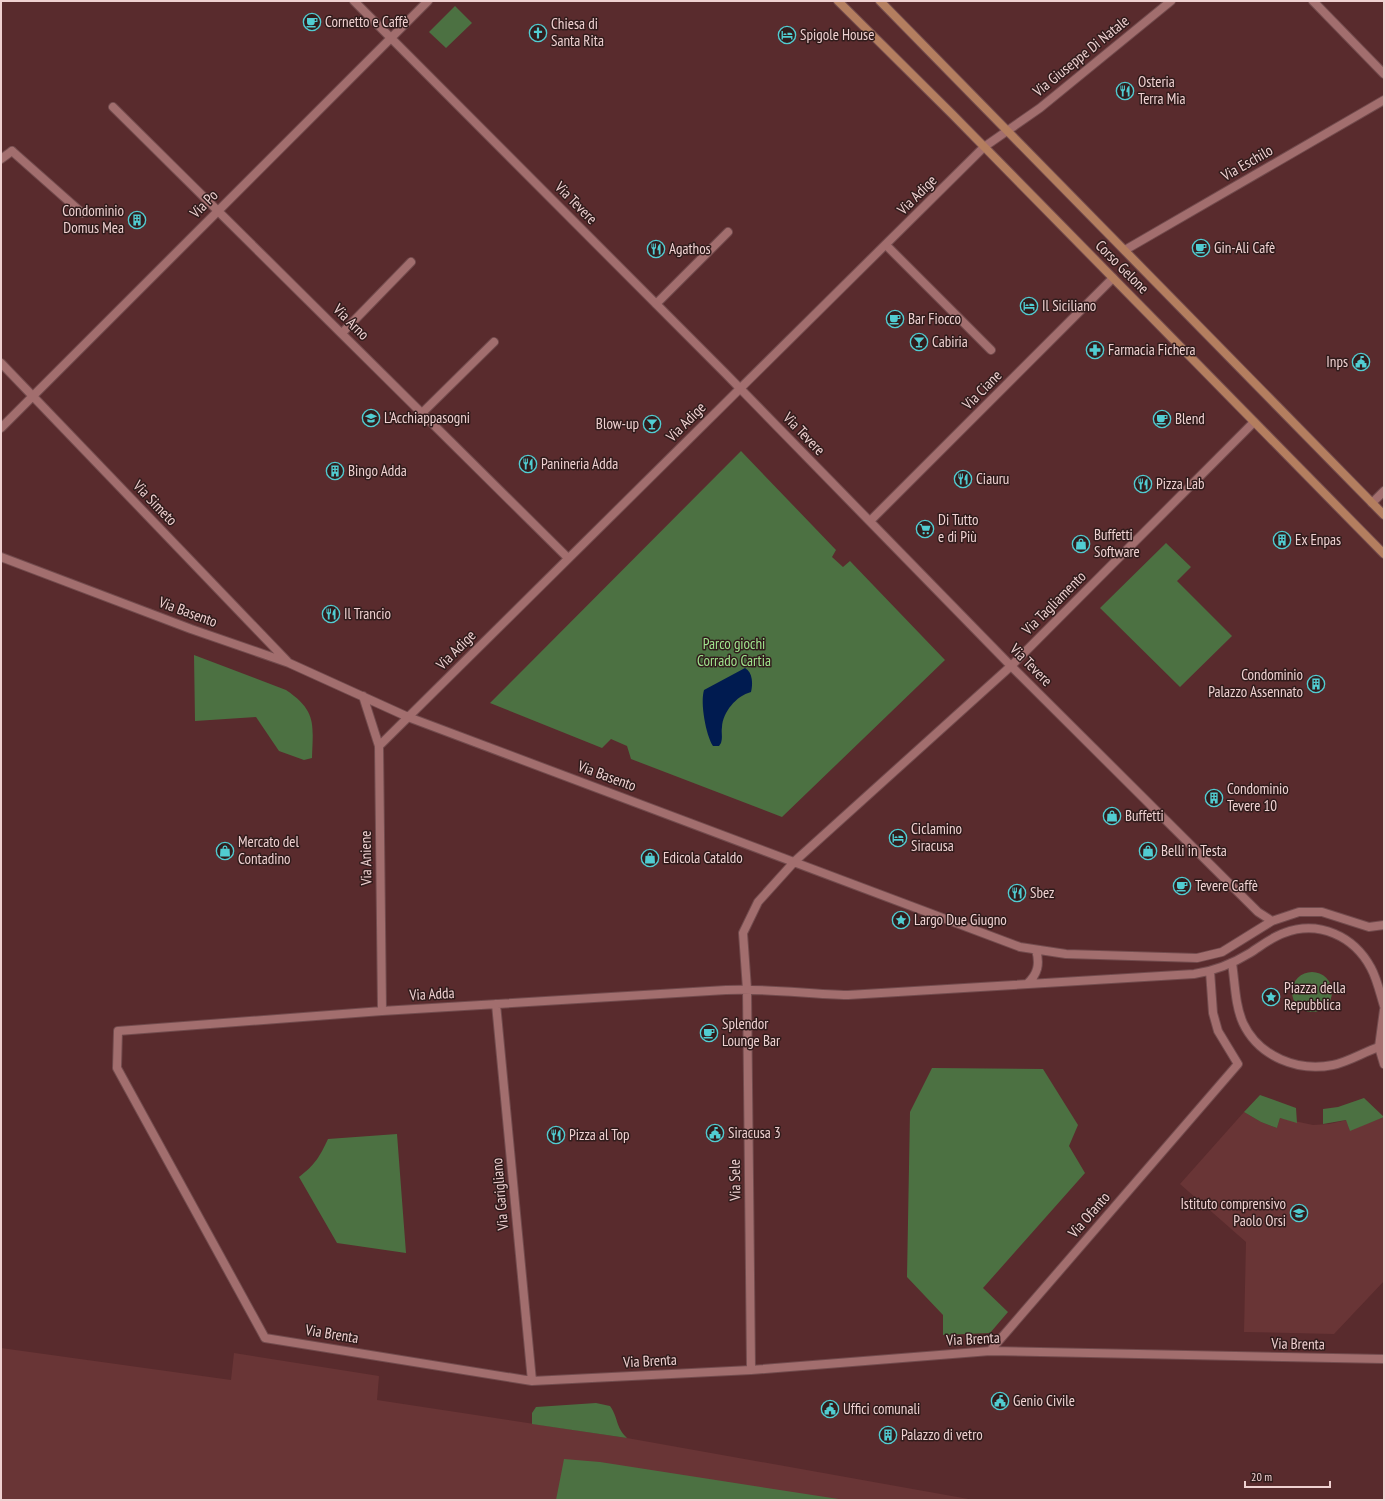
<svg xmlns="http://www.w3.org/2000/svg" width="1385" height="1501" font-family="'PT Sans Narrow',sans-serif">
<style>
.built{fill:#693536}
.green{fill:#4c7142}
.water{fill:#001b50}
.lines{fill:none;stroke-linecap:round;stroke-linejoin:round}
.service-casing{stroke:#724b4d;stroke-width:10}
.pedestrian-casing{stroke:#724b4d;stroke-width:10}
.minor-casing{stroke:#724b4d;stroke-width:10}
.tertiary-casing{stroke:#724b4d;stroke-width:10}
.secondary-casing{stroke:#724b4d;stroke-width:10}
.service{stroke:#a26e6e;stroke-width:8}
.pedestrian{stroke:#a26e6e;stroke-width:8}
.minor{stroke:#a26e6e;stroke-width:8}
.tertiary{stroke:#a26e6e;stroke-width:8}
.secondary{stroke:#b47e5f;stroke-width:8}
.labels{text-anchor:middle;stroke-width:3;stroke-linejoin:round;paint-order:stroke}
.poi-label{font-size:15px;fill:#efd1d1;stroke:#311c1c;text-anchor:start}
.street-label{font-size:15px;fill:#efd1d1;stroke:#311c1c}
.park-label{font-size:15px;fill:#a0e38d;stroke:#311c1c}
</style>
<rect width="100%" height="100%" fill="#592b2d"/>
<path class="built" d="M1244 1112 1261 1122 1277 1128 1280 1118 1313 1125 1329 1124 1347 1120 1350 1130 1384 1117V1281L1334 1334 1244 1332 1246 1242 1180 1184Z
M1 1348 231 1380 234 1353 379 1376 377 1400 627 1438 974 1500H1Z"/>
<path class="green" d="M455 6 472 23 446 48 429 32Z
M741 451 836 550 832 557 843 567 850 561 945 660 782 817 631 759 627 746 611 739 602 748 490 703Z
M1166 543 1191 567 1177 581 1232 636 1180 687 1100 608Z
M194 655 286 690C317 711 313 724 312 758L304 760 279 751 256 717 195 721Z
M1292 992a20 20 0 1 1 40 0a20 20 0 1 1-40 0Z
M932 1068 1043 1069 1078 1125 1069 1146 1085 1173 983 1288 1008 1312 990 1333 943 1335V1315L907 1277 910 1112Z
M1260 1095 1296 1108 1297 1123 1280 1118 1277 1128 1261 1122 1244 1112Z
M1364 1098 1384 1117 1350 1131 1346 1120 1323 1124V1109L1338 1107Z
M397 1134 406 1253 337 1243 299 1177C315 1165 320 1156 328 1139Z
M596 1403 610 1406C619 1419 615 1426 627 1438L532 1424V1413L536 1407Z
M564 1459 600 1462 845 1500H556Z"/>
<path class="water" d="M745 668C753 672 753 685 751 692 736 696 723 712 722 727 721 733 723 737 721 743L719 746H713C706 735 700 703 704 690Z"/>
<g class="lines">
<defs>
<path id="service" d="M12 151 82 213
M886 245 991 350
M342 333 411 262
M422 413 494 342"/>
<path id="pedestrian" d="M1232 963C1235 983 1235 1005 1243 1023 1259 1057 1298 1072 1333 1065 1348 1062 1364 1052 1379 1047"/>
<path id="minor" d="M354 1 725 373 1011 666 1258 912 1272 921
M1313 1 1384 74
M113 107 568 558
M1 159 12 151
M1125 250 1384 100
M656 304 728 232
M1 363 287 661
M1 428 428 1
M1372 503 1384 491
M870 521 1113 278
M1 557 191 629 289 663 408 717 1020 947 1066 954 1197 958 1222 952 1272 921 1299 912H1322L1369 927 1384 925
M363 696 379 746
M1027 984C1038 974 1040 964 1036 950
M496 1004 532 1381
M1384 1006C1380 993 1377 979 1371 968 1354 936 1319 920 1284 933 1272 937 1261 946 1250 953 1232 964 1215 971 1194 974L848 995C808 994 767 988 726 990L382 1011 118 1031 117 1068 265 1338 532 1381 751 1370 990 1351 1384 1359
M1384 1010 1379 1047 1384 1064
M382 1011 379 746 984 147 1007 131
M990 1351 1238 1064 1218 1031 1213 1013 1210 971
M751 1370 747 989 743 933 758 902 795 861 1011 666 1254 422"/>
<path id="tertiary" d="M1007 131 1040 108 1171 1"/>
<path id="secondary" d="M838 1 952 114 1384 554
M880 1 1384 515"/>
</defs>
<use href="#service" class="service-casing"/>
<use href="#pedestrian" class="pedestrian-casing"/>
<use href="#minor" class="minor-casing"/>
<use href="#tertiary" class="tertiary-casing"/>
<use href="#secondary" class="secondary-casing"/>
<use href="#service" class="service"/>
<use href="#pedestrian" class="pedestrian"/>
<use href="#minor" class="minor"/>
<use href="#tertiary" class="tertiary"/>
<use href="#secondary" class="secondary"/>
</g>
<defs>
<symbol id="cafe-ring" viewBox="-11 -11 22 22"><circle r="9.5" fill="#311c1c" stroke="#51ccd1" stroke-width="1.5"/><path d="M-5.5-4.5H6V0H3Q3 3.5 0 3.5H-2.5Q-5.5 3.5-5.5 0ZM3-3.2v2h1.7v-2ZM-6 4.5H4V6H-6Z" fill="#51ccd1"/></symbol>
<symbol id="church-ring" viewBox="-11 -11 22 22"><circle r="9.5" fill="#311c1c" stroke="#51ccd1" stroke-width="1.5"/><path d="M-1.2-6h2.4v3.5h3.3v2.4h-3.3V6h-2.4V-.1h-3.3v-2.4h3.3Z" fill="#51ccd1"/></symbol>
<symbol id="hotel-ring" viewBox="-11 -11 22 22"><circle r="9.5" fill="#311c1c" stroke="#51ccd1" stroke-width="1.5"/><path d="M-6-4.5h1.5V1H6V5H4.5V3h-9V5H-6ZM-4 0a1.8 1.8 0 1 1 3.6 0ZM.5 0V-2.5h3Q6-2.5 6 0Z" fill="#51ccd1"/></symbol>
<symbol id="restaurant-ring" viewBox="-11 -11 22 22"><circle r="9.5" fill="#311c1c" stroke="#51ccd1" stroke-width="1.5"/><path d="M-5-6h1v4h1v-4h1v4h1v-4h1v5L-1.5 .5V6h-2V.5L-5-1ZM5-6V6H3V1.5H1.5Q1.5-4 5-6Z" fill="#51ccd1"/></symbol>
<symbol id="building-ring" viewBox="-11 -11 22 22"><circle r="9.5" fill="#311c1c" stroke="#51ccd1" stroke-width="1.5"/><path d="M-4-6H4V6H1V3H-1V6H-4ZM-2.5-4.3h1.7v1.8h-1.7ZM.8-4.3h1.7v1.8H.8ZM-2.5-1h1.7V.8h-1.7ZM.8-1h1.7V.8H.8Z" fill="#51ccd1"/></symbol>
<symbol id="bar-ring" viewBox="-11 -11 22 22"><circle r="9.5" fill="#311c1c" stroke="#51ccd1" stroke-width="1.5"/><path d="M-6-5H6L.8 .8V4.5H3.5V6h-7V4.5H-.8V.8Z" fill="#51ccd1"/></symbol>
<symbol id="pharmacy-ring" viewBox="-11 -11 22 22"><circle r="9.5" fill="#311c1c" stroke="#51ccd1" stroke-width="1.5"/><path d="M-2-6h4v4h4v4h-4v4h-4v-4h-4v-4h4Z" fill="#51ccd1"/></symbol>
<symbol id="civic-ring" viewBox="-11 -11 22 22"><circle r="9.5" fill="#311c1c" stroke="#51ccd1" stroke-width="1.5"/><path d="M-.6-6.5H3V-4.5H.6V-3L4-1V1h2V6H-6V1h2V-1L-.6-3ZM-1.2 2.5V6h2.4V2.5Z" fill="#51ccd1"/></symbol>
<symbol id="school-ring" viewBox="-11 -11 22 22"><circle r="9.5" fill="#311c1c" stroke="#51ccd1" stroke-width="1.5"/><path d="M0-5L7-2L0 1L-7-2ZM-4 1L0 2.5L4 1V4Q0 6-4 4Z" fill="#51ccd1"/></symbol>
<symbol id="supermarket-ring" viewBox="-11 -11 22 22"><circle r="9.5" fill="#311c1c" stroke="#51ccd1" stroke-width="1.5"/><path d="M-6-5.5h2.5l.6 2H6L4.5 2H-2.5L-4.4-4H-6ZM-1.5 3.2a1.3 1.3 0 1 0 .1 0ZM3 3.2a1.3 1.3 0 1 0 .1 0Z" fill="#51ccd1"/></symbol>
<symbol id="shop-ring" viewBox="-11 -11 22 22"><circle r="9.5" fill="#311c1c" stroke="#51ccd1" stroke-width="1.5"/><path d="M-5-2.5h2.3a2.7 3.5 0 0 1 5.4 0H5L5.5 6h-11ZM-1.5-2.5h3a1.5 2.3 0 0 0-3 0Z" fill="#51ccd1"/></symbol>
<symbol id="sight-ring" viewBox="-11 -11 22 22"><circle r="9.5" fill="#311c1c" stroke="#51ccd1" stroke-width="1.5"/><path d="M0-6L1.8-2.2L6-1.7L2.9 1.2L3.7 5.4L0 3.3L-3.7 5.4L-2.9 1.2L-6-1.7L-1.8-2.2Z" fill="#51ccd1"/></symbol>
</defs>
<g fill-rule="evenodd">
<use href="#cafe-ring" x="302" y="12" width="20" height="20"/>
<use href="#church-ring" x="528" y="23" width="20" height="20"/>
<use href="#hotel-ring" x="777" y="25" width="20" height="20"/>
<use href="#restaurant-ring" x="1115" y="81" width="20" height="20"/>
<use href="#building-ring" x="127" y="210" width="20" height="20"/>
<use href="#cafe-ring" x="1191" y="238" width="20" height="20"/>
<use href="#restaurant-ring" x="646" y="239" width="20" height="20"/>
<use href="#hotel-ring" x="1019" y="296" width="20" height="20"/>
<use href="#cafe-ring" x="885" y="309" width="20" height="20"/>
<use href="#bar-ring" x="909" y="332" width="20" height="20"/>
<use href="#pharmacy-ring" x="1085" y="340" width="20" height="20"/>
<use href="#civic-ring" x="1351" y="352" width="20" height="20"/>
<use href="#school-ring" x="361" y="408" width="20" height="20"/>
<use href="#cafe-ring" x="1152" y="409" width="20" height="20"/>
<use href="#bar-ring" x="642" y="414" width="20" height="20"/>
<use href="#restaurant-ring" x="518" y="454" width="20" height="20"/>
<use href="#building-ring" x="325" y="461" width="20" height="20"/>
<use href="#restaurant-ring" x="953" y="469" width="20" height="20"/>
<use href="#restaurant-ring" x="1133" y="474" width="20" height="20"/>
<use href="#supermarket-ring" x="915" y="519" width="20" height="20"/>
<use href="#building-ring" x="1272" y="530" width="20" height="20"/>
<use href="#shop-ring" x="1071" y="534" width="20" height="20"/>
<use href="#restaurant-ring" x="321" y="604" width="20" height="20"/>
<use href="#building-ring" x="1306" y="674" width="20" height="20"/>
<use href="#building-ring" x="1204" y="788" width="20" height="20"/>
<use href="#shop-ring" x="1102" y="806" width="20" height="20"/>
<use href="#hotel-ring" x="888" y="828" width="20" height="20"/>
<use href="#shop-ring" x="215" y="841" width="20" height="20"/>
<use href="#shop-ring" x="1138" y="841" width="20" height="20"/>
<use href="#shop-ring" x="640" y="848" width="20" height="20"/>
<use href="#cafe-ring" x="1172" y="876" width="20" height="20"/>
<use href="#restaurant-ring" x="1007" y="883" width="20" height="20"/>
<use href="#sight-ring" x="891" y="910" width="20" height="20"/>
<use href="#sight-ring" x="1261" y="987" width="20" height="20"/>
<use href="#cafe-ring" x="699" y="1023" width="20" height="20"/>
<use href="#civic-ring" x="705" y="1123" width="20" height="20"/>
<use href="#restaurant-ring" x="546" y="1125" width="20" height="20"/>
<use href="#school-ring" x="1289" y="1203" width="20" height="20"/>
<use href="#civic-ring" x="990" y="1391" width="20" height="20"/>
<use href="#civic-ring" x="820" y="1399" width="20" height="20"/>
<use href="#building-ring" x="878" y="1425" width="20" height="20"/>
</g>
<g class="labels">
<g class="poi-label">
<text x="325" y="27">Cornetto e Caffè</text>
<text x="551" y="29">Chiesa di<tspan x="551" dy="17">Santa Rita</tspan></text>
<text x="800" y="40">Spigole House</text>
<text x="1138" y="87">Osteria<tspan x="1138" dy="17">Terra Mia</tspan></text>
<text x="124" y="216" text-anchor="end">Condominio<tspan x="124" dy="17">Domus Mea</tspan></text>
<text x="1214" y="253">Gin-Ali Cafè</text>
<text x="669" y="254">Agathos</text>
<text x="1042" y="311">Il Siciliano</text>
<text x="908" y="324">Bar Fiocco</text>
<text x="932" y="347">Cabiria</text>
<text x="1108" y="355">Farmacia Fichera</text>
<text x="1348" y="367" text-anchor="end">Inps</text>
<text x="384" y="423">L'Acchiappasogni</text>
<text x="1175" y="424">Blend</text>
<text x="639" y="429" text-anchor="end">Blow-up</text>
<text x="541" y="469">Panineria Adda</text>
<text x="348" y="476">Bingo Adda</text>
<text x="976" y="484">Ciauru</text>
<text x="1156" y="489">Pizza Lab</text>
<text x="938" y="525">Di Tutto<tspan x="938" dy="17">e di Più</tspan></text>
<text x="1094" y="540">Buffetti<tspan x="1094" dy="17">Software</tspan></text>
<text x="1295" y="545">Ex Enpas</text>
<text x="344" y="619">Il Trancio</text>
<text x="1303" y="680" text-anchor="end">Condominio<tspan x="1303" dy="17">Palazzo Assennato</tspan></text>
<text x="1227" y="794">Condominio<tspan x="1227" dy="17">Tevere 10</tspan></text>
<text x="1125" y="821">Buffetti</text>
<text x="911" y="834">Ciclamino<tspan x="911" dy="17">Siracusa</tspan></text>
<text x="238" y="847">Mercato del<tspan x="238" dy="17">Contadino</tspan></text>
<text x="1161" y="856">Belli in Testa</text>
<text x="663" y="863">Edicola Cataldo</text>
<text x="1195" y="891">Tevere Caffè</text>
<text x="1030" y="898">Sbez</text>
<text x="914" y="925">Largo Due Giugno</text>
<text x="1284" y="993">Piazza della<tspan x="1284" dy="17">Repubblica</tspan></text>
<text x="722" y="1029">Splendor<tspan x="722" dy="17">Lounge Bar</tspan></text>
<text x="728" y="1138">Siracusa 3</text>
<text x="569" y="1140">Pizza al Top</text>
<text x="1286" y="1209" text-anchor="end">Istituto comprensivo<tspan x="1286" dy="17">Paolo Orsi</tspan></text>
<text x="1013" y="1406">Genio Civile</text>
<text x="843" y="1414">Uffici comunali</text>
<text x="901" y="1440">Palazzo di vetro</text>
</g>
<g class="street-label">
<text transform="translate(1081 56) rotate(-39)" y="5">Via Giuseppe Di Natale</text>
<text transform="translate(1247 163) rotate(-30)" y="5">Via Eschilo</text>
<text transform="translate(917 195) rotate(-45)" y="5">Via Adige</text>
<text transform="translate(576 203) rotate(45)" y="5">Via Tevere</text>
<text transform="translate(204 204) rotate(-45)" y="5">Via Po</text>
<text transform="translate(1122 267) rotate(45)" y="5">Corso Gelone</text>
<text transform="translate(351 322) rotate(45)" y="5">Via Arno</text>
<text transform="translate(982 390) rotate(-45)" y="5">Via Ciane</text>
<text transform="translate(686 422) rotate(-45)" y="5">Via Adige</text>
<text transform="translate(804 434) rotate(46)" y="5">Via Tevere</text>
<text transform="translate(155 503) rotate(46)" y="5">Via Simeto</text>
<text transform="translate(1054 603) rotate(-45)" y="5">Via Tagliamento</text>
<text transform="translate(188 612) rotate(20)" y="5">Via Basento</text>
<text transform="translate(456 650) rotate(-45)" y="5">Via Adige</text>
<text transform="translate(1031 665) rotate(45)" y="5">Via Tevere</text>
<text transform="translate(607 776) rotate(20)" y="5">Via Basento</text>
<text transform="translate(366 858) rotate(-91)" y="5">Via Aniene</text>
<text transform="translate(432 994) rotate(-3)" y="5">Via Adda</text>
<text transform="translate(735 1180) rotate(-91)" y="5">Via Sele</text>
<text transform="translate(500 1194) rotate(-95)" y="5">Via Garigliano</text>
<text transform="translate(1089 1215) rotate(-49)" y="5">Via Ofanto</text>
<text transform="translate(332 1334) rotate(9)" y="5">Via Brenta</text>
<text transform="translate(973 1339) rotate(-3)" y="5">Via Brenta</text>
<text transform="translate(1298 1344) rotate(1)" y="5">Via Brenta</text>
<text transform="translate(650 1361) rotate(-3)" y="5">Via Brenta</text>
</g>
<g class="park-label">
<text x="734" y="649">Parco giochi<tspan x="734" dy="17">Corrado Cartia</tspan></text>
</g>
</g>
<rect width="1385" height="1501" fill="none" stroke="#efd1d1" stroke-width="4"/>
<path d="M1245 1481v6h85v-6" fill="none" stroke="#efd1d1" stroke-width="2"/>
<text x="1251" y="1481" font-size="12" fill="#efd1d1" stroke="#311c1c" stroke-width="3" paint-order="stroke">20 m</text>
</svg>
